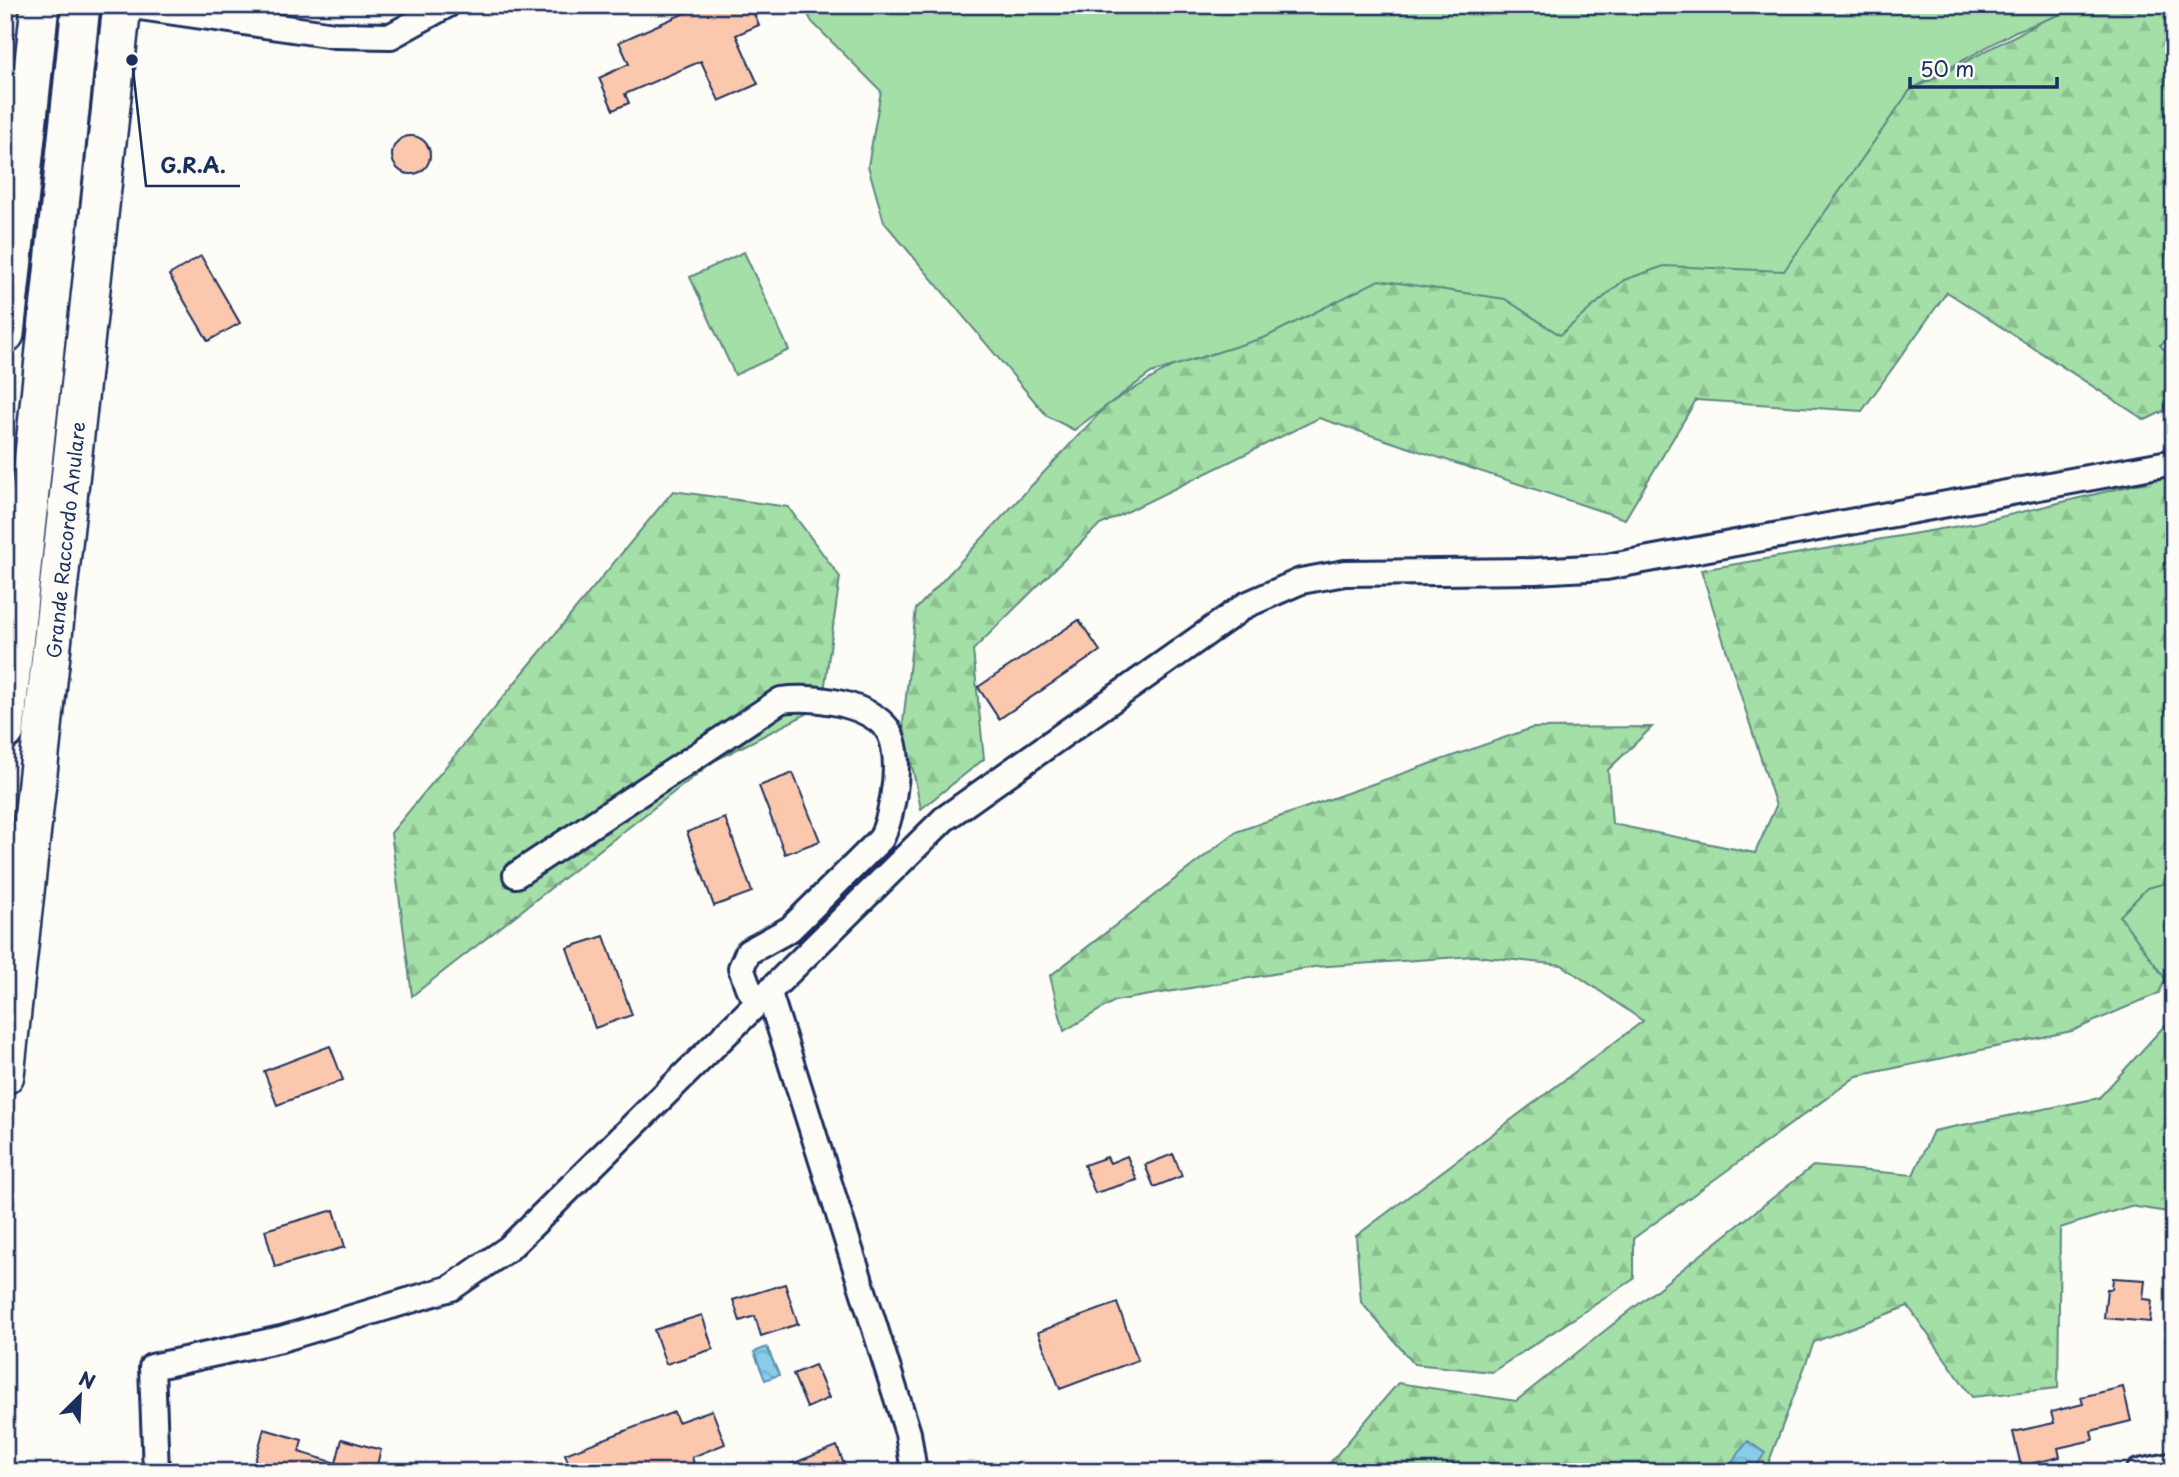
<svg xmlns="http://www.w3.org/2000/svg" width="2179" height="1477" font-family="'Playpen Sans',sans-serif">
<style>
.forest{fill:url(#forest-firs);stroke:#5f8782;stroke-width:2}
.green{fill:#a3dfa6;stroke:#5f8782;stroke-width:2}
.water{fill:url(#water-waves);stroke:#5c8eb1;stroke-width:2}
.building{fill:#fcc8ad;stroke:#1b2f5e;stroke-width:2}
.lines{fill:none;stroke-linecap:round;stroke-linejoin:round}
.minor-casing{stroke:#1b2f5e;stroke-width:30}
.highway-casing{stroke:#1b2f5e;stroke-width:42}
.minor{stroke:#fdfcf7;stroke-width:24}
.highway{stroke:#fdfcf7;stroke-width:37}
.labels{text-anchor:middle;stroke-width:5;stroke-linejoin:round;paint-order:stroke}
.street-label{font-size:19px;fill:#1b2f5e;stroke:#fdfcf7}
.leader{fill:none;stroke:#1b2f5e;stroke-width:2.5}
.callout-dot{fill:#1b2f5e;stroke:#fdfcf7;stroke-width:2.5}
.callout-label{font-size:21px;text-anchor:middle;font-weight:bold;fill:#1b2f5e;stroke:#fdfcf7;stroke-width:5;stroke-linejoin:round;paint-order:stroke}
</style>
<defs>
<pattern id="forest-firs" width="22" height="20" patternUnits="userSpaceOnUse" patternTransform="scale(1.75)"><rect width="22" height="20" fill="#a3dfa6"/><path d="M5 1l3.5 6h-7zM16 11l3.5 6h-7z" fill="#8cc091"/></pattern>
<pattern id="water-waves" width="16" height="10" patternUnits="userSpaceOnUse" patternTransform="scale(1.75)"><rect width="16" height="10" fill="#87cde8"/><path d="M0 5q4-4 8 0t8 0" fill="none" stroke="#74b0c9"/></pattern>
</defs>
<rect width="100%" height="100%" fill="#fdfcf7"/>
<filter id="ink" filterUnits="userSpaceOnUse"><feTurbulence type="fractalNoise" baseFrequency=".0143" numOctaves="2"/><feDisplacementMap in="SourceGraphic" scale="14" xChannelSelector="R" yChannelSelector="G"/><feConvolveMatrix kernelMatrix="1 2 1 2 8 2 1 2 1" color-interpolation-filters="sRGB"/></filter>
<g filter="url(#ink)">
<path class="forest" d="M2073 5 2174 7V336L2160 345 2174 361V406L2145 420 1947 292 1862 411 1696 400 1625 519 1319 418 1098 526 973 650 984 759 921 809 903 723 916 609 1107 405 1348 261 1630 238Z
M2174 475V960L2159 993 2072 1031 1857 1076 1634 1238V1279L1492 1372 1414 1364 1361 1302 1356 1236 1643 1021 1562 965 1475 956 1314 967 1115 1001 1064 1031 1050 976 1236 832 1532 728 1652 727 1608 770 1612 824 1755 853 1776 806 1701 570 1976 523Z
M673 491 788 507 840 577 822 706 714 761 412 996 391 833Z
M2174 1015V1213L2130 1206 2060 1228 2058 1388 1972 1397 1908 1306 1814 1342 1765 1472H1322L1398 1383 1516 1401 1813 1166 1913 1175 1933 1131 2099 1098Z"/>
<path class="green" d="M803 5H2086L2016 31 1910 90 1784 271 1664 266 1624 280 1560 335 1505 299 1379 280 1266 337 1151 373 1074 430 1047 416 884 222 868 166 881 91 812 22Z
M744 252 789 350 735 375 690 277Z
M2174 881V991L2120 916 2147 888Z"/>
<path class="water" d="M767 1347 779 1375 765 1380 754 1352Z
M1748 1441 1765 1453 1752 1472H1725Z"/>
<path class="building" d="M703 5H750L759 25 736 35 758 84 719 101 701 61 625 94 629 103 613 110 599 78 629 64 619 42Z
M392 155a19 19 0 1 1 38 0a19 19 0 1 1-38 0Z
M201 256 240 323 208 341 169 275Z
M1079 620 1100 651 999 719 978 687Z
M793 773 820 841 785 854 759 786Z
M725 818 752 892 714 906 687 832Z
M604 936 632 1015 595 1028 567 948Z
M330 1046 343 1080 277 1105 264 1071Z
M1173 1154 1182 1176 1154 1187 1145 1165Z
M1127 1156 1137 1180 1095 1193 1084 1165 1107 1157 1110 1163Z
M334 1210 345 1247 275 1267 265 1230Z
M2113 1278 2145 1280 2143 1299 2152 1300 2150 1322 2104 1318 2107 1289H2112Z
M785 1284 798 1324 761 1336 755 1316 740 1321 733 1300Z
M1117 1303 1138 1360 1060 1389 1038 1332Z
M702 1315 713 1349 666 1364 654 1330Z
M815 1365 829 1398 807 1408 793 1374Z
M2123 1387 2131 1421 2091 1431 2093 1440 2058 1448 2060 1457 2021 1466 2013 1432 2054 1423 2051 1412 2083 1404 2081 1397Z
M712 1410 725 1444 692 1457 694 1464 674 1472H572L565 1454 674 1412 678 1422Z
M264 1429 302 1440 299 1452 336 1463 342 1439 381 1450 375 1472H252Z
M837 1446 847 1472H774V1471Z"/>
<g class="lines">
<defs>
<path id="minor" d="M126 5 334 35 391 36 447 5
M516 875 781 700C811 696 861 702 884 725 906 747 893 815 881 839L790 929 748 952 741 968 748 987 759 1003
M769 993 908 1433 914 1472
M156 1472 152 1367 281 1339 451 1288 509 1248 944 819 1246 605 1301 581 1345 573 1535 571 1606 567 2174 462
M2139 1472 2174 1465"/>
<path id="highway" d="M5 334 40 5
M5 731 81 5
M5 1075 122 5"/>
</defs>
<use href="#minor" class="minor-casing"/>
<use href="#highway" class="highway-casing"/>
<use href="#minor" class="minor"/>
<use href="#highway" class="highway"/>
</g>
</g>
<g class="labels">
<g class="street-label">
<text transform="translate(66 540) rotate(-84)" y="7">Grande Raccordo Anulare</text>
</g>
</g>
<path class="leader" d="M132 60L146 186H240"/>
<circle class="callout-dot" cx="132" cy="60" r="7"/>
<g class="callout-label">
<text x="193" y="173">G.R.A.</text>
</g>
<rect width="2179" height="1477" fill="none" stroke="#fdfcf7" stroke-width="28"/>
<rect x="14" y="14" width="2151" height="1449" fill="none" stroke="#1b2f5e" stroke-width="2.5" filter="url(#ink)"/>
<g transform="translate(80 1396) rotate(24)" stroke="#fdfcf7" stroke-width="5" paint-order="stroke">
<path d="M0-5L12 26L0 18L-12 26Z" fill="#1b2f5e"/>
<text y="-10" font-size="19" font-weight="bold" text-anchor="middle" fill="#1b2f5e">N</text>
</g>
<path d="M1910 77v10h147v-10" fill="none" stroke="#1b2f5e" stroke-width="3.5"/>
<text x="1920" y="77" font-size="21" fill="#1b2f5e" stroke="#fdfcf7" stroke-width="5" paint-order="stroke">50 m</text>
</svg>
